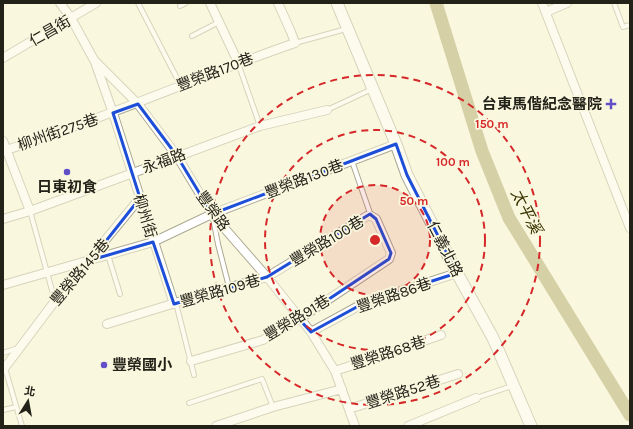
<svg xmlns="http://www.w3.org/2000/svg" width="633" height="429" font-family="Karla,'Noto Sans TC',sans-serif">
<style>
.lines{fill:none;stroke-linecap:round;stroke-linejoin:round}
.river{stroke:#a89f61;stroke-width:13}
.lane-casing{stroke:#aca992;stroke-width:6}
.street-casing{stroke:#aca992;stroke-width:10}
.secondary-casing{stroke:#aca992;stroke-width:13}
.lane{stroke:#fff;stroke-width:4}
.street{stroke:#fff;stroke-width:8}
.secondary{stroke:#fff;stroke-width:11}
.marked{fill:none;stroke:#1d4ed8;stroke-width:3;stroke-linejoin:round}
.ring{fill:none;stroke:#d62828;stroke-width:2;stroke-dasharray:7 5}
.poi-dot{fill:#614fc8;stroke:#faf7df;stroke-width:1.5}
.labels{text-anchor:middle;stroke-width:3.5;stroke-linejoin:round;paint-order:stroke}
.street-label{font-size:15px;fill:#232219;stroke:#faf7df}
.poi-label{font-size:15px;font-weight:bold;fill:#232219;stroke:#faf7df;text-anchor:end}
.water-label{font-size:16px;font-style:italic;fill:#3b3400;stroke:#faf7df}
.centre{fill:#d62828;stroke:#faf7df;stroke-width:2}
.ring-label{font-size:12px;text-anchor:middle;font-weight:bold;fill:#d62828;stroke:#faf7df;stroke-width:3.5;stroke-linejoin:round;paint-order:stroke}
</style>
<rect width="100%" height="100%" fill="#faf7df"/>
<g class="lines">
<path class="river" d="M436 3 482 151 509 218 630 415"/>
<defs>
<path id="lane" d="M138 3 180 84
M614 3 623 27 630 25
M180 6 186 3
M192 36 219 22
M295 43 346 29
M238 63 260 126
M327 110 372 89
M352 161 371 216
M30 211 55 301
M213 218 218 244 229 287
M108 255 120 294
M176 303 194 375
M3 353 18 348
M5 368 22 426
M476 398 512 386
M189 403 262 379 273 407
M3 410 16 407"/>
<path id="street" d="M60 3 71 18 94 60 138 104 177 156 212 214 267 277 311 332 335 371 355 426
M210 3 238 62
M542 3 630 228
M546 12 567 3
M3 58 96 3
M95 62 113 113 174 304
M3 141 30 211
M3 151C102 120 196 77 295 43L291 32 278 3
M3 219 30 211 260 126 327 110
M3 285 153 242 212 214 396 144
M107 324 198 296 267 277 367 216H371L376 219 391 253 389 259 299 319 263 340 191 361
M311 332 364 303 457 273
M3 370 55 301 140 198
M335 371 441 335
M349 409 458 374
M216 426 273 407 342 389
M408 426 476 398"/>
<path id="secondary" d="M337 3 396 144 407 175 457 273 493 338 531 426"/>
</defs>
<use href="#lane" class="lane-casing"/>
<use href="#street" class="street-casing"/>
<use href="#secondary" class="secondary-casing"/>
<use href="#lane" class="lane"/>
<use href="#street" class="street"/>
<use href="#secondary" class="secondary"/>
</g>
<path d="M0 0H633V429H0ZM138 104 177 156 212 214 396 144 407 175 457 273 364 303 311 332 299 319 389 259 391 253 376 219 370 214 267 277 174 304 153 242 91 260 140 198 113 113Z" fill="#faf7df" fill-opacity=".55" fill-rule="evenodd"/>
<path class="marked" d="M138 104 177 156 212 214 396 144 407 175 457 273 364 303 311 332 299 319 389 259 391 253 376 219 370 214 267 277 174 304 153 242 91 260 140 198 113 113Z"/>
<circle cx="375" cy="240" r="55" fill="#d62828" fill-opacity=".12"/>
<g class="ring">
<circle cx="375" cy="240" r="55"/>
<circle cx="375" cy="240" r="110"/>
<circle cx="375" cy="240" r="165"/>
</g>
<g class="poi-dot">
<path d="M609 98h4v4h4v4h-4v4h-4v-4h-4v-4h4z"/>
<circle cx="67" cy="172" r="4"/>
<circle cx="104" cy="365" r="4"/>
</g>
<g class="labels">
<g class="street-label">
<text transform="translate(50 31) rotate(-30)" y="5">仁昌街</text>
<text transform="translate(215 72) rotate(-21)" y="5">豐榮路170巷</text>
<text transform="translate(58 132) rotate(-19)" y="5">柳州街275巷</text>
<text transform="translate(164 161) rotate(-20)" y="5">永福路</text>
<text transform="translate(304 179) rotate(-21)" y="5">豐榮路130巷</text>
<text transform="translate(213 211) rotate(54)" y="5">豐榮路</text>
<text transform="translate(145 216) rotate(73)" y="5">柳州街</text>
<text transform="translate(327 241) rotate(-31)" y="5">豐榮路100巷</text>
<text transform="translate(445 249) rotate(63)" y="5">仁義北路</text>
<text transform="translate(80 272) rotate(-50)" y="5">豐榮路145巷</text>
<text transform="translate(220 291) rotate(-16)" y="5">豐榮路109巷</text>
<text transform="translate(394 295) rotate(-19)" y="5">豐榮路86巷</text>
<text transform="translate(297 318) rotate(-31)" y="5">豐榮路91巷</text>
<text transform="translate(388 353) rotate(-18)" y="5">豐榮路68巷</text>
<text transform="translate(403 392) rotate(-18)" y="5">豐榮路52巷</text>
</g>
<g class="poi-label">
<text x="602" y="109">台東馬偕紀念醫院</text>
<text x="67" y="192" text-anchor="middle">日東初食</text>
<text x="112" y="370" text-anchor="start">豐榮國小</text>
</g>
<g class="water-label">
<text transform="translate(527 211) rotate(63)" y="6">太平溪</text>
</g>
</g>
<circle cx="375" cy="240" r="6" class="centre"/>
<g class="ring-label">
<text x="492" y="128">150 m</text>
<text x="453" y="166">100 m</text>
<text x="414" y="205">50 m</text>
</g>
<rect width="633" height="429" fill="none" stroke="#232219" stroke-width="8"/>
<g transform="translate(28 401) rotate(11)" stroke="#faf7df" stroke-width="3" paint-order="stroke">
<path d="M0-3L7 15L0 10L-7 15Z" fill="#232219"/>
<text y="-6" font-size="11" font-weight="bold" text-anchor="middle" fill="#232219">北</text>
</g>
</svg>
